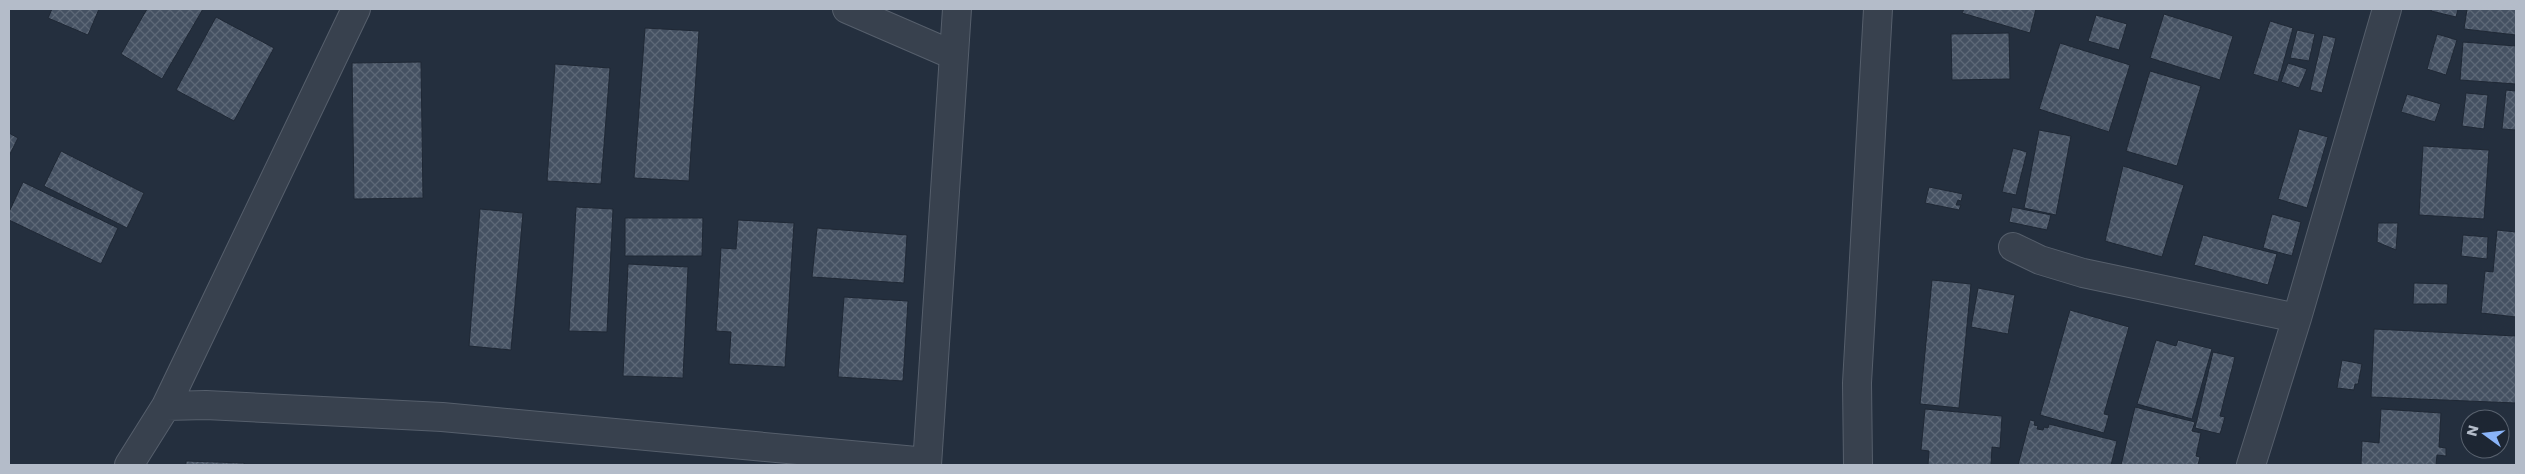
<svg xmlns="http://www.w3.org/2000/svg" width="2525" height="474" font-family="Poppins,sans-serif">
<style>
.building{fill:url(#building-cross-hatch);stroke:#1f2835}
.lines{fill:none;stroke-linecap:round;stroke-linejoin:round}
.minor-casing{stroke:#565f6c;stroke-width:30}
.minor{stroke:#38414e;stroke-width:28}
</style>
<defs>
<pattern id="building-cross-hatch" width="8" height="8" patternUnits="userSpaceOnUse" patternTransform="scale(1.25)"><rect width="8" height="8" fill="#455162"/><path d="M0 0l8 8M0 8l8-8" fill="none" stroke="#5d6877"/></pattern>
</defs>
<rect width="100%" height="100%" fill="#242f3e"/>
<path class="building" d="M52 9H99L88 35 48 18Z
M147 9H203L162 79 121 54Z
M1964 9H2036L2030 33 1962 13Z
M2432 9H2458L2456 17 2431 11Z
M2467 9H2516V35L2464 29Z
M2164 14 2233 36 2220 80 2150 58Z
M2096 15 2127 24 2119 50 2088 41Z
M216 17 274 48 234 121 176 90Z
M2270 21 2293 28 2278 82 2253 74Z
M645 28 699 31 689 181 634 178Z
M2297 30 2315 34 2309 61 2290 58Z
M2009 33 2010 79 1952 80 1951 34Z
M2437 34 2457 40 2446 75 2427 69Z
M2323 35 2336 38 2322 93 2310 90Z
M2463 42 2516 46V84L2460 80Z
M2060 43 2130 65 2109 132 2039 109Z
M421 62 423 198 354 199 352 63Z
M2288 63 2307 69 2299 88 2281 82Z
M555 64 610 68 601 184 547 181Z
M2150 71 2201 86 2177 166 2126 151Z
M2506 90 2516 91V130L2502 129Z
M2466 93 2488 95 2484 129 2462 126Z
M2407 94 2441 104 2435 122 2401 112Z
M2299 129 2328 137 2307 208 2278 199Z
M2039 130 2071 136 2056 215 2024 208Z
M9 133 18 138 9 156Z
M2423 146 2489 150 2484 219 2419 215Z
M2013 148 2027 152 2016 195 2002 192Z
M61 151 144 193 127 228 44 186Z
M2123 166 2184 185 2162 257 2105 241Z
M23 182 118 228 101 264 9 220V212Z
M1929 187 1963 194 1961 201 1958 200 1956 205H1961L1959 210 1925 203Z
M576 207 613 209 607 332 569 331Z
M2012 207 2051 215 2047 230 2009 222Z
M480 209 523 213 511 350 469 346Z
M2272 214 2301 222 2292 256 2263 248Z
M625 218H703L702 256H625Z
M738 220 794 223 785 367 729 364 731 332 716 331 721 248 736 249Z
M2378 223H2398L2396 250 2377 242Z
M817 228 907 235 904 283 812 277Z
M2497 230 2516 232V317L2481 313 2485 271 2493 272Z
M2203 235 2277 254 2268 285 2194 265Z
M2463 235 2488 237 2487 259 2461 256Z
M628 264 688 267 683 378 623 376Z
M1932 280 1971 284 1959 408 1920 404Z
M2414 283 2448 284 2447 304H2413Z
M1978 288 2015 295 2008 334 1971 327Z
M844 297 908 301 903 381 838 377Z
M2070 310 2129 327 2104 414 2109 415 2104 433 2040 415Z
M2374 329 2516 336V403L2371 397Z
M2156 340 2176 346 2178 340 2212 349 2192 419 2137 404Z
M2213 352 2235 357 2220 416 2225 417 2220 434 2195 428Z
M2342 360 2362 364 2358 384H2355L2354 390 2337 388Z
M2135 407 2195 422 2192 431 2201 433 2196 456 2200 457 2198 465H2121Z
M1925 409 2002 416 2000 448 1992 447 1991 465H1928L1929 451 1921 450Z
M2381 409 2441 413 2439 447 2446 448V456L2437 455 2436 465H2361L2362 441 2379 443Z
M2030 420 2035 421 2034 425 2038 426 2037 429 2043 430 2044 427 2048 428 2049 424 2117 441 2111 465H2018Z
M186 461 244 463V465H186Z"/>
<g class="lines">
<defs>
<path id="minor" d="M847 9 953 55
M2013 247 2040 260 2083 273 2297 318
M166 406 206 405 442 417 927 462
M129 465 166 406 356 9
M927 465 957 9
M1858 465 1857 383 1878 9
M2251 465 2297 318 2387 9"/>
</defs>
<use href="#minor" class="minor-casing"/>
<use href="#minor" class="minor"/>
</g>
<rect width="2525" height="474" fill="none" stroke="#b4bcc9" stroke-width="20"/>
<g transform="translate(2485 434) rotate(285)"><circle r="24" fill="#1d2633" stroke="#59626f"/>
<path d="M0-4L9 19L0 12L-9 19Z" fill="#8ab4f8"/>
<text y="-8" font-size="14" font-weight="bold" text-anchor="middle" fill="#b4bcc9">N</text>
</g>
</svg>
